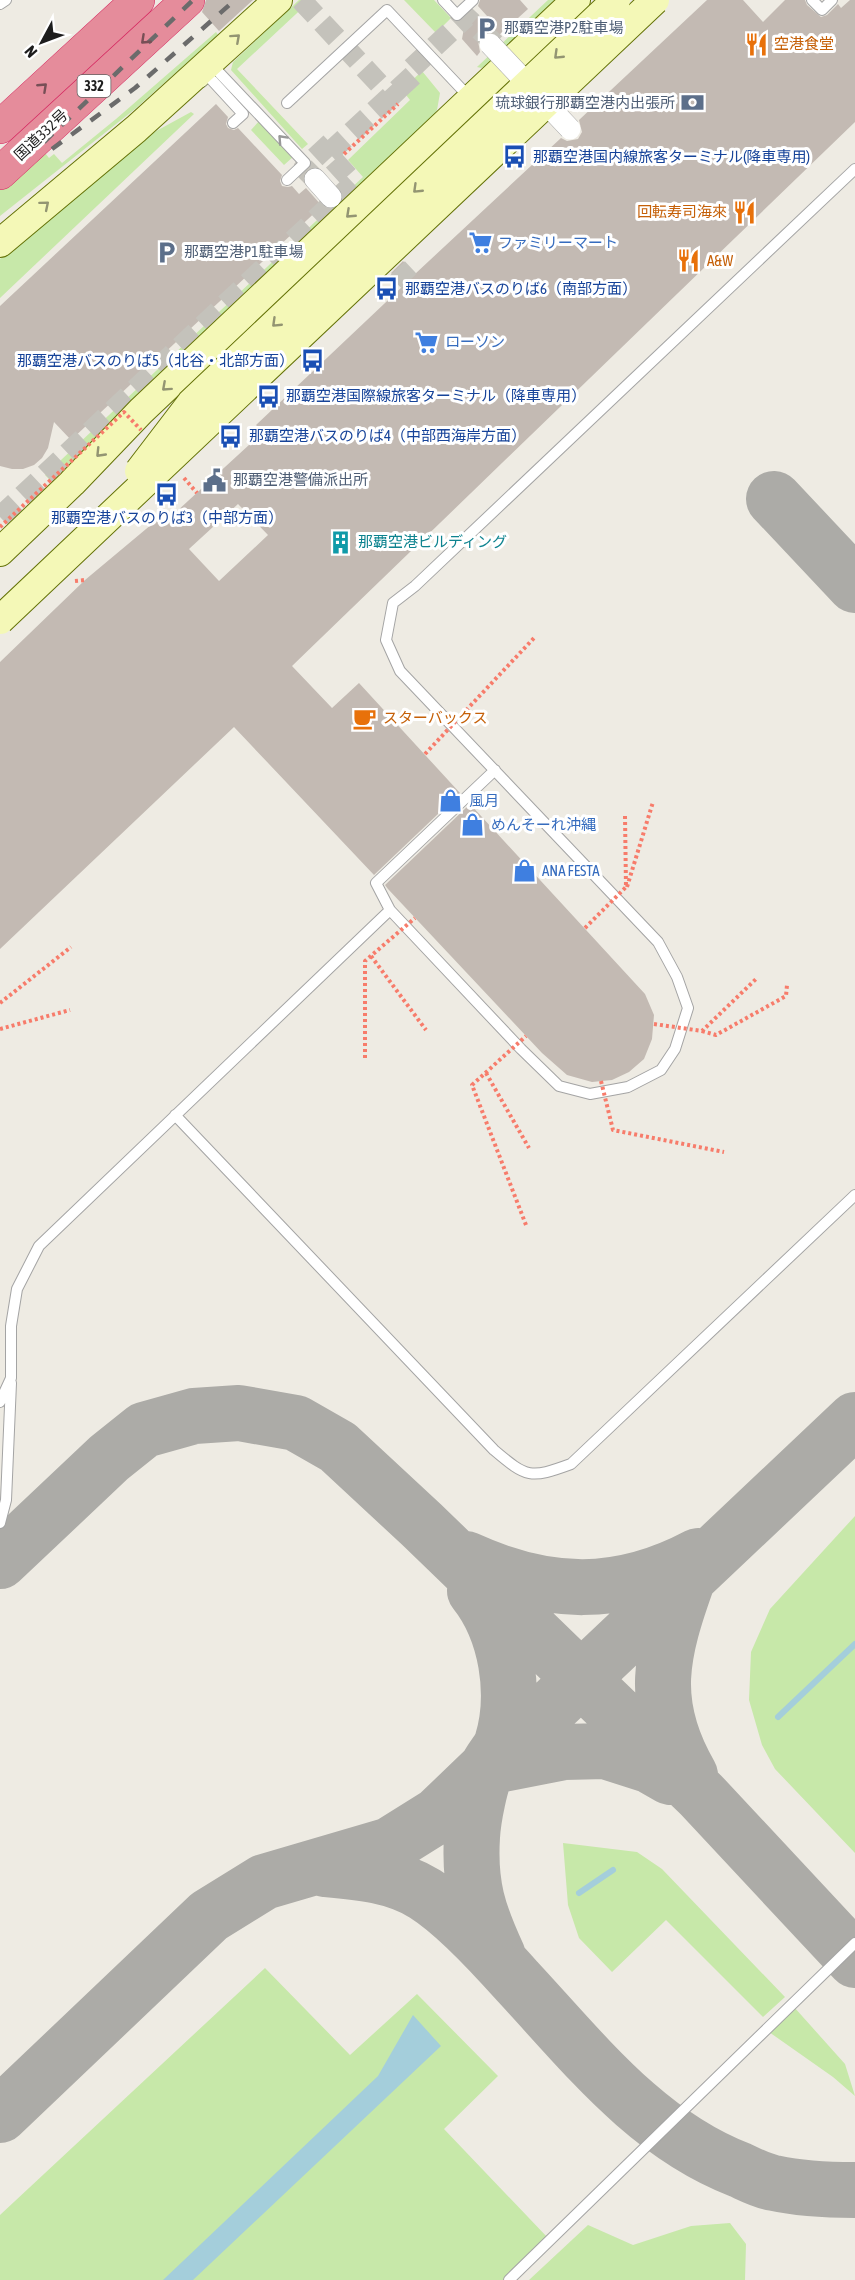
<svg xmlns="http://www.w3.org/2000/svg" width="855" height="2280" font-family="'Asap Condensed','Noto Sans JP',sans-serif">
<style>
.grass{fill:#c7e8a9}
.water{fill:#a4cedb}
.lines{fill:none;stroke-linecap:round;stroke-linejoin:round}
.stream{stroke:#a4cedb;stroke-width:6}
.taxiway{stroke:#acaba7;stroke-width:56}
.building{fill:#c3bab3;fill-rule:evenodd}
.street-tunnel{stroke:#c4c2bb;stroke-width:21;stroke-dasharray:21 10;stroke-linecap:butt}
.lane-casing{stroke:#a4a4a4;stroke-width:12}
.street-casing{stroke:#a4a4a4;stroke-width:22}
.secondary-casing{stroke:#647207;stroke-width:30}
.highway-casing{stroke:#d52760;stroke-width:34}
.path{stroke:#f77c6b;stroke-width:4;stroke-dasharray:3 3;stroke-linecap:butt}
.lane{stroke:#fff;stroke-width:10}
.street{stroke:#fff;stroke-width:21}
.secondary{stroke:#f4f8b7;stroke-width:28}
.highway{stroke:#e58c9b;stroke-width:33}
.rail{stroke:#6b6b6b;stroke-width:4.5;stroke-dasharray:12 12;stroke-linecap:butt}
.street-bridge-casing{stroke:#a4a4a4;stroke-width:22;stroke-linecap:butt}
.secondary-bridge-casing{stroke:#647207;stroke-width:30;stroke-linecap:butt}
.path-bridge{stroke:#f77c6b;stroke-width:4;stroke-dasharray:3 3;stroke-linecap:butt}
.street-bridge{stroke:#fff;stroke-width:21}
.secondary-bridge{stroke:#f4f8b7;stroke-width:28}
.oneway{stroke:#939572}
.oneway2{stroke:#774f56}
.oneway3{stroke:#999}
.labels{text-anchor:middle;stroke-width:6;stroke-linejoin:round;paint-order:stroke}
.shield{fill:#fff;stroke:#616161;stroke-width:1.5}
.shield-label{font-size:14px;font-weight:bold;fill:#1d1d1d}
.service-label{font-size:15px;fill:#4e5e75;stroke:#fff;text-anchor:start}
.food-label{font-size:15px;fill:#c56008;stroke:#fff;text-anchor:start}
.street-label{font-size:15px;fill:#1d1d1d;stroke:#fff}
.transit-label{font-size:15px;fill:#164399;stroke:#fff;text-anchor:start}
.shop-label{font-size:15px;fill:#366cbe;stroke:#fff;text-anchor:start}
.culture-label{font-size:15px;fill:#0d838f;stroke:#fff;text-anchor:start}
</style>
<rect width="100%" height="100%" fill="#eeebe3"/>
<path class="grass" d="M299 0H311L237 69 308 144 302 149 231 70 233 62Z
M404 0H434L451 18 436 33Z
M548 0H560L490 64 481 68 477 67Z
M216 32 218 35 135 109 0 216V181L39 145 49 158 54 154 62 163 116 119Z
M422 71 440 93 437 110 425 129 51 481 45 475 363 177 348 160 410 100 402 90Z
M191 112 194 114 0 298V259L149 135Z
M259 121 293 157 284 165 251 130Z
M855 1516V1853L775 1769 762 1745 749 1700 751 1652 770 1609Z
M563 1843 637 1852 662 1869 785 1997 763 2017 666 1920 612 1972 579 1938 568 1905Z
M265 1968 350 2055 417 1994 498 2076 444 2129 548 2238 503 2280H0V2215Z
M794 2007 845 2064 855 2096 833 2077 769 2032Z
M730 2223 746 2244 745 2280H529L588 2225 633 2245 691 2226Z"/>
<path class="water" d="M413 2015 441 2046 193 2280H163L378 2076Z"/>
<g class="lines">
<path class="stream" d="M778 1717 855 1644
M579 1893 613 1870"/>
<path class="taxiway" d="M774 499 855 585
M466 1559C547 1596 619 1598 698 1556
M0 1561 109 1458 144 1430 194 1416 239 1413 296 1423 338 1447 422 1525 701 1795 855 1960
M688 1578C661 1653 648 1703 690 1775
M475 1591C507 1631 517 1694 502 1743 499 1751 492 1758 488 1766 480 1783 473 1818 472 1837 469 1885 478 1913 498 1956
M488 1767 564 1752 605 1751 649 1765 670 1777
M325 1869C359 1872 395 1875 425 1894 455 1913 493 1954 517 1981 584 2053 646 2134 740 2170 751 2175 762 2181 774 2183 801 2189 828 2190 855 2190
M0 2115 209 1916 264 1882 390 1845 438 1815 488 1767 855 1420"/>
</g>
<path class="building" d="M206 0H253L219 31 202 12Z
M480 0H520L528 9 499 35 493 32 482 34 478 41 480 52 477 56 462 39 466 17 487 16 478 6Z
M707 0H743L763 22 785 0H805L807 5 821 17 827 15 838 4 841 8 850 0H855V122L292 666 332 708 359 683 460 793 374 875 234 727 0 949V662L85 580 158 519 163 524 263 432 256 425 403 286 391 273 403 261 415 274 561 138 567 141 578 139 582 132 579 120ZM238 504 268 535 219 581 189 549Z
M216 104 228 117 226 124 228 128 234 130 238 128 282 175 280 181 282 186 288 187 292 186 299 194 306 188 322 206 71 440 54 422 48 448 42 458 34 465 23 469H12L0 466V306Z
M470 804 645 994 654 1015 652 1039 644 1059 629 1072 612 1080 592 1082 567 1075 542 1053 388 889 385 885Z"/>
<g class="lines">
<path class="street-tunnel" d="M301 0 398 104
M412 68 466 17 495 44
M315 179 304 168 334 140
M376 246 409 281
M0 517 354 183 328 154 419 70"/>
<defs>
<path id="lane" d="M443 0 457 15 473 0
M812 0 822 10 832 0
M0 4 6 0
M211 64 305 163 287 180
M202 82 208 76 243 114 233 123
M287 103 387 10 471 99
M390 910 376 883 495 770
M175 1115 494 1450C527 1478 530 1479 571 1464L855 1195
M0 1402 11 1378V1326L17 1289 39 1246 390 910 521 1049 559 1086 590 1094 628 1087 661 1070 675 1049 688 1008 677 977 658 942 400 671 386 640 393 603 415 586 855 169
M0 1523 6 1500 11 1383
M509 2280 855 1943"/>
<path id="street" d="M315 179 331 197"/>
<path id="secondary" d="M0 243 136 129 278 0
M0 552 72 483 141 411 576 0"/>
<path id="highway" d="M0 127 138 0
M0 173 188 0"/>
</defs>
<use href="#lane" class="lane-casing"/>
<use href="#street" class="street-casing"/>
<use href="#secondary" class="secondary-casing"/>
<use href="#highway" class="highway-casing"/>
<path class="path" d="M344 154 398 104
M75 581 85 580
M627 887 653 802
M371 956 426 1030
M0 1003 71 947
M0 1029 70 1010
M702 1031 716 1035 786 996 787 985
M486 1073 529 1148"/>
<use href="#lane" class="lane"/>
<use href="#street" class="street"/>
<use href="#secondary" class="secondary"/>
<use href="#highway" class="highway"/>
<path class="rail" d="M44 142 193 0
M52 149 135 88 235 0"/>
<defs>
<path id="street-bridge" d="M490 44 570 129"/>
<path id="secondary-bridge" d="M139 471 191 403 616 0
M0 620 655 0"/>
</defs>
<use href="#street-bridge" class="street-bridge-casing"/>
<use href="#secondary-bridge" class="secondary-bridge-casing"/>
<path class="path-bridge" d="M184 478 197 493
M0 527 124 412 141 430
M425 754 534 638
M585 928 626 887 625 816
M654 1024 702 1031 756 979
M365 1058V961L415 918
M601 1081 613 1130 724 1152
M526 1225 472 1085 526 1036"/>
<use href="#street-bridge" class="street-bridge"/>
<use href="#secondary-bridge" class="secondary-bridge"/>
</g>
<defs><path id="oneway-chevron" d="M-2-3.5L2.5 0L-2 3.5" fill="none" stroke-width="1.6" stroke-linecap="round" stroke-linejoin="round" transform="scale(1.5)"/></defs>
<g class="oneway">
<use href="#oneway-chevron" transform="translate(236 38) rotate(-42)"/>
<use href="#oneway-chevron" transform="translate(558 55) rotate(136)"/>
<use href="#oneway-chevron" transform="translate(417 189) rotate(136)"/>
<use href="#oneway-chevron" transform="translate(45 205) rotate(-40)"/>
<use href="#oneway-chevron" transform="translate(350 214) rotate(137)"/>
<use href="#oneway-chevron" transform="translate(276 323) rotate(136)"/>
<use href="#oneway-chevron" transform="translate(166 387) rotate(138)"/>
<use href="#oneway-chevron" transform="translate(100 453) rotate(134)"/>
</g>
<g class="oneway2">
<use href="#oneway-chevron" transform="translate(145 40) rotate(137)"/>
<use href="#oneway-chevron" transform="translate(43 87) rotate(-43)"/>
</g>
<use class="oneway3" href="#oneway-chevron" transform="translate(282 139) rotate(-133)"/>
<defs>
<symbol id="parking-bare" viewBox="-9 -9 18 18"><path d="M-3.5-5.5H1a3.5 3.5 0 0 1 0 7H-1V5.5H-3.5ZM-1-3.4V-.6H.8a1.4 1.4 0 0 0 0-2.8Z" fill="#5c6f8a" stroke="#fff" stroke-width="2.5" paint-order="stroke"/></symbol>
<symbol id="restaurant-bare" viewBox="-9 -9 18 18"><path d="M-5-6h1v4h1v-4h1v4h1v-4h1v5L-1.5 .5V6h-2V.5L-5-1ZM5-6V6H3V1.5H1.5Q1.5-4 5-6Z" fill="#e8710a" stroke="#fff" stroke-width="2.5" paint-order="stroke"/></symbol>
<symbol id="bank-bare" viewBox="-9 -9 18 18"><path d="M-6-4H6V4H-6ZM0-2.3a2.3 2.3 0 1 0 0 4.6a2.3 2.3 0 1 0 0-4.6Z" fill="#5c6f8a" stroke="#fff" stroke-width="2.5" paint-order="stroke"/></symbol>
<symbol id="bus-bare" viewBox="-9 -9 18 18"><path d="M-5-6H5V4H4V6H2V4H-2V6H-4V4H-5ZM-3.5-4V0h7V-4ZM-3.5 1.2v1.5H-2V1.2ZM2 1.2v1.5H3.5V1.2Z" fill="#1a4fb4" stroke="#fff" stroke-width="2.5" paint-order="stroke"/></symbol>
<symbol id="supermarket-bare" viewBox="-9 -9 18 18"><path d="M-6-5.5h2.5l.6 2H6L4.5 2H-2.5L-4.4-4H-6ZM-1.5 3.2a1.3 1.3 0 1 0 .1 0ZM3 3.2a1.3 1.3 0 1 0 .1 0Z" fill="#3f7fe0" stroke="#fff" stroke-width="2.5" paint-order="stroke"/></symbol>
<symbol id="civic-bare" viewBox="-9 -9 18 18"><path d="M-.6-6.5H3V-4.5H.6V-3L4-1V1h2V6H-6V1h2V-1L-.6-3ZM-1.2 2.5V6h2.4V2.5Z" fill="#5c6f8a" stroke="#fff" stroke-width="2.5" paint-order="stroke"/></symbol>
<symbol id="building-bare" viewBox="-9 -9 18 18"><path d="M-4-6H4V6H1V3H-1V6H-4ZM-2.5-4.3h1.7v1.8h-1.7ZM.8-4.3h1.7v1.8H.8ZM-2.5-1h1.7V.8h-1.7ZM.8-1h1.7V.8H.8Z" fill="#0f9aa8" stroke="#fff" stroke-width="2.5" paint-order="stroke"/></symbol>
<symbol id="cafe-bare" viewBox="-9 -9 18 18"><path d="M-5.5-4.5H6V0H3Q3 3.5 0 3.5H-2.5Q-5.5 3.5-5.5 0ZM3-3.2v2h1.7v-2ZM-6 4.5H4V6H-6Z" fill="#e8710a" stroke="#fff" stroke-width="2.5" paint-order="stroke"/></symbol>
<symbol id="shop-bare" viewBox="-9 -9 18 18"><path d="M-5-2.5h2.3a2.7 3.5 0 0 1 5.4 0H5L5.5 6h-11ZM-1.5-2.5h3a1.5 2.3 0 0 0-3 0Z" fill="#3f7fe0" stroke="#fff" stroke-width="2.5" paint-order="stroke"/></symbol>
</defs>
<g fill-rule="evenodd">
<use href="#parking-bare" x="470" y="12" width="33" height="33"/>
<use href="#restaurant-bare" x="740" y="28" width="33" height="33"/>
<use href="#bank-bare" x="676" y="86" width="33" height="33"/>
<use href="#bus-bare" x="498" y="140" width="33" height="33"/>
<use href="#restaurant-bare" x="728" y="196" width="33" height="33"/>
<use href="#supermarket-bare" x="464" y="226" width="33" height="33"/>
<use href="#parking-bare" x="150" y="236" width="33" height="33"/>
<use href="#restaurant-bare" x="672" y="244" width="33" height="33"/>
<use href="#bus-bare" x="370" y="272" width="33" height="33"/>
<use href="#supermarket-bare" x="410" y="326" width="33" height="33"/>
<use href="#bus-bare" x="296" y="344" width="33" height="33"/>
<use href="#bus-bare" x="252" y="380" width="33" height="33"/>
<use href="#bus-bare" x="214" y="420" width="33" height="33"/>
<use href="#civic-bare" x="198" y="464" width="33" height="33"/>
<use href="#bus-bare" x="150" y="478" width="33" height="33"/>
<use href="#building-bare" x="324" y="526" width="33" height="33"/>
<use href="#cafe-bare" x="348" y="702" width="33" height="33"/>
<use href="#shop-bare" x="434" y="784" width="33" height="33"/>
<use href="#shop-bare" x="456" y="808" width="33" height="33"/>
<use href="#shop-bare" x="508" y="854" width="33" height="33"/>
</g>
<g class="labels">
<rect class="shield" x="77.5" y="75" width="33" height="22" rx="4.5"/>
<g class="shield-label">
<text x="94" y="91">332</text>
</g>
<g class="service-label">
<text x="504" y="33">那覇空港P2駐車場</text>
<text x="675" y="108" text-anchor="end">琉球銀行那覇空港内出張所</text>
<text x="184" y="257">那覇空港P1駐車場</text>
<text x="233" y="485">那覇空港警備派出所</text>
</g>
<g class="food-label">
<text x="774" y="49">空港食堂</text>
<text x="727" y="217" text-anchor="end">回転寿司海來</text>
<text x="707" y="266">A&amp;W</text>
<text x="383" y="723">スターバックス</text>
</g>
<g class="street-label">
<text transform="translate(41 135) rotate(-43)" y="5">国道332号</text>
</g>
<g class="transit-label">
<text x="533" y="162">那覇空港国内線旅客ターミナル(降車専用)</text>
<text x="405" y="294">那覇空港バスのりば6（南部方面）</text>
<text x="294" y="366" text-anchor="end">那覇空港バスのりば5（北谷・北部方面）</text>
<text x="286" y="401">那覇空港国際線旅客ターミナル（降車専用）</text>
<text x="249" y="441">那覇空港バスのりば4（中部西海岸方面）</text>
<text x="167" y="523" text-anchor="middle">那覇空港バスのりば3（中部方面）</text>
</g>
<g class="shop-label">
<text x="498" y="248">ファミリーマート</text>
<text x="445" y="347">ローソン</text>
<text x="469" y="806">風月</text>
<text x="491" y="830">めんそーれ沖縄</text>
<text x="542" y="876">ANA FESTA</text>
</g>
<g class="culture-label">
<text x="358" y="547">那覇空港ビルディング</text>
</g>
</g>
<g transform="translate(42 42) rotate(229)" stroke="#ffffff" stroke-width="4.5" paint-order="stroke">
<path d="M0-4.5L10 22L0 15L-10 22Z" fill="#1d1d1d"/>
<text y="-9" font-size="16" font-weight="bold" text-anchor="middle" fill="#1d1d1d">N</text>
</g>
</svg>
